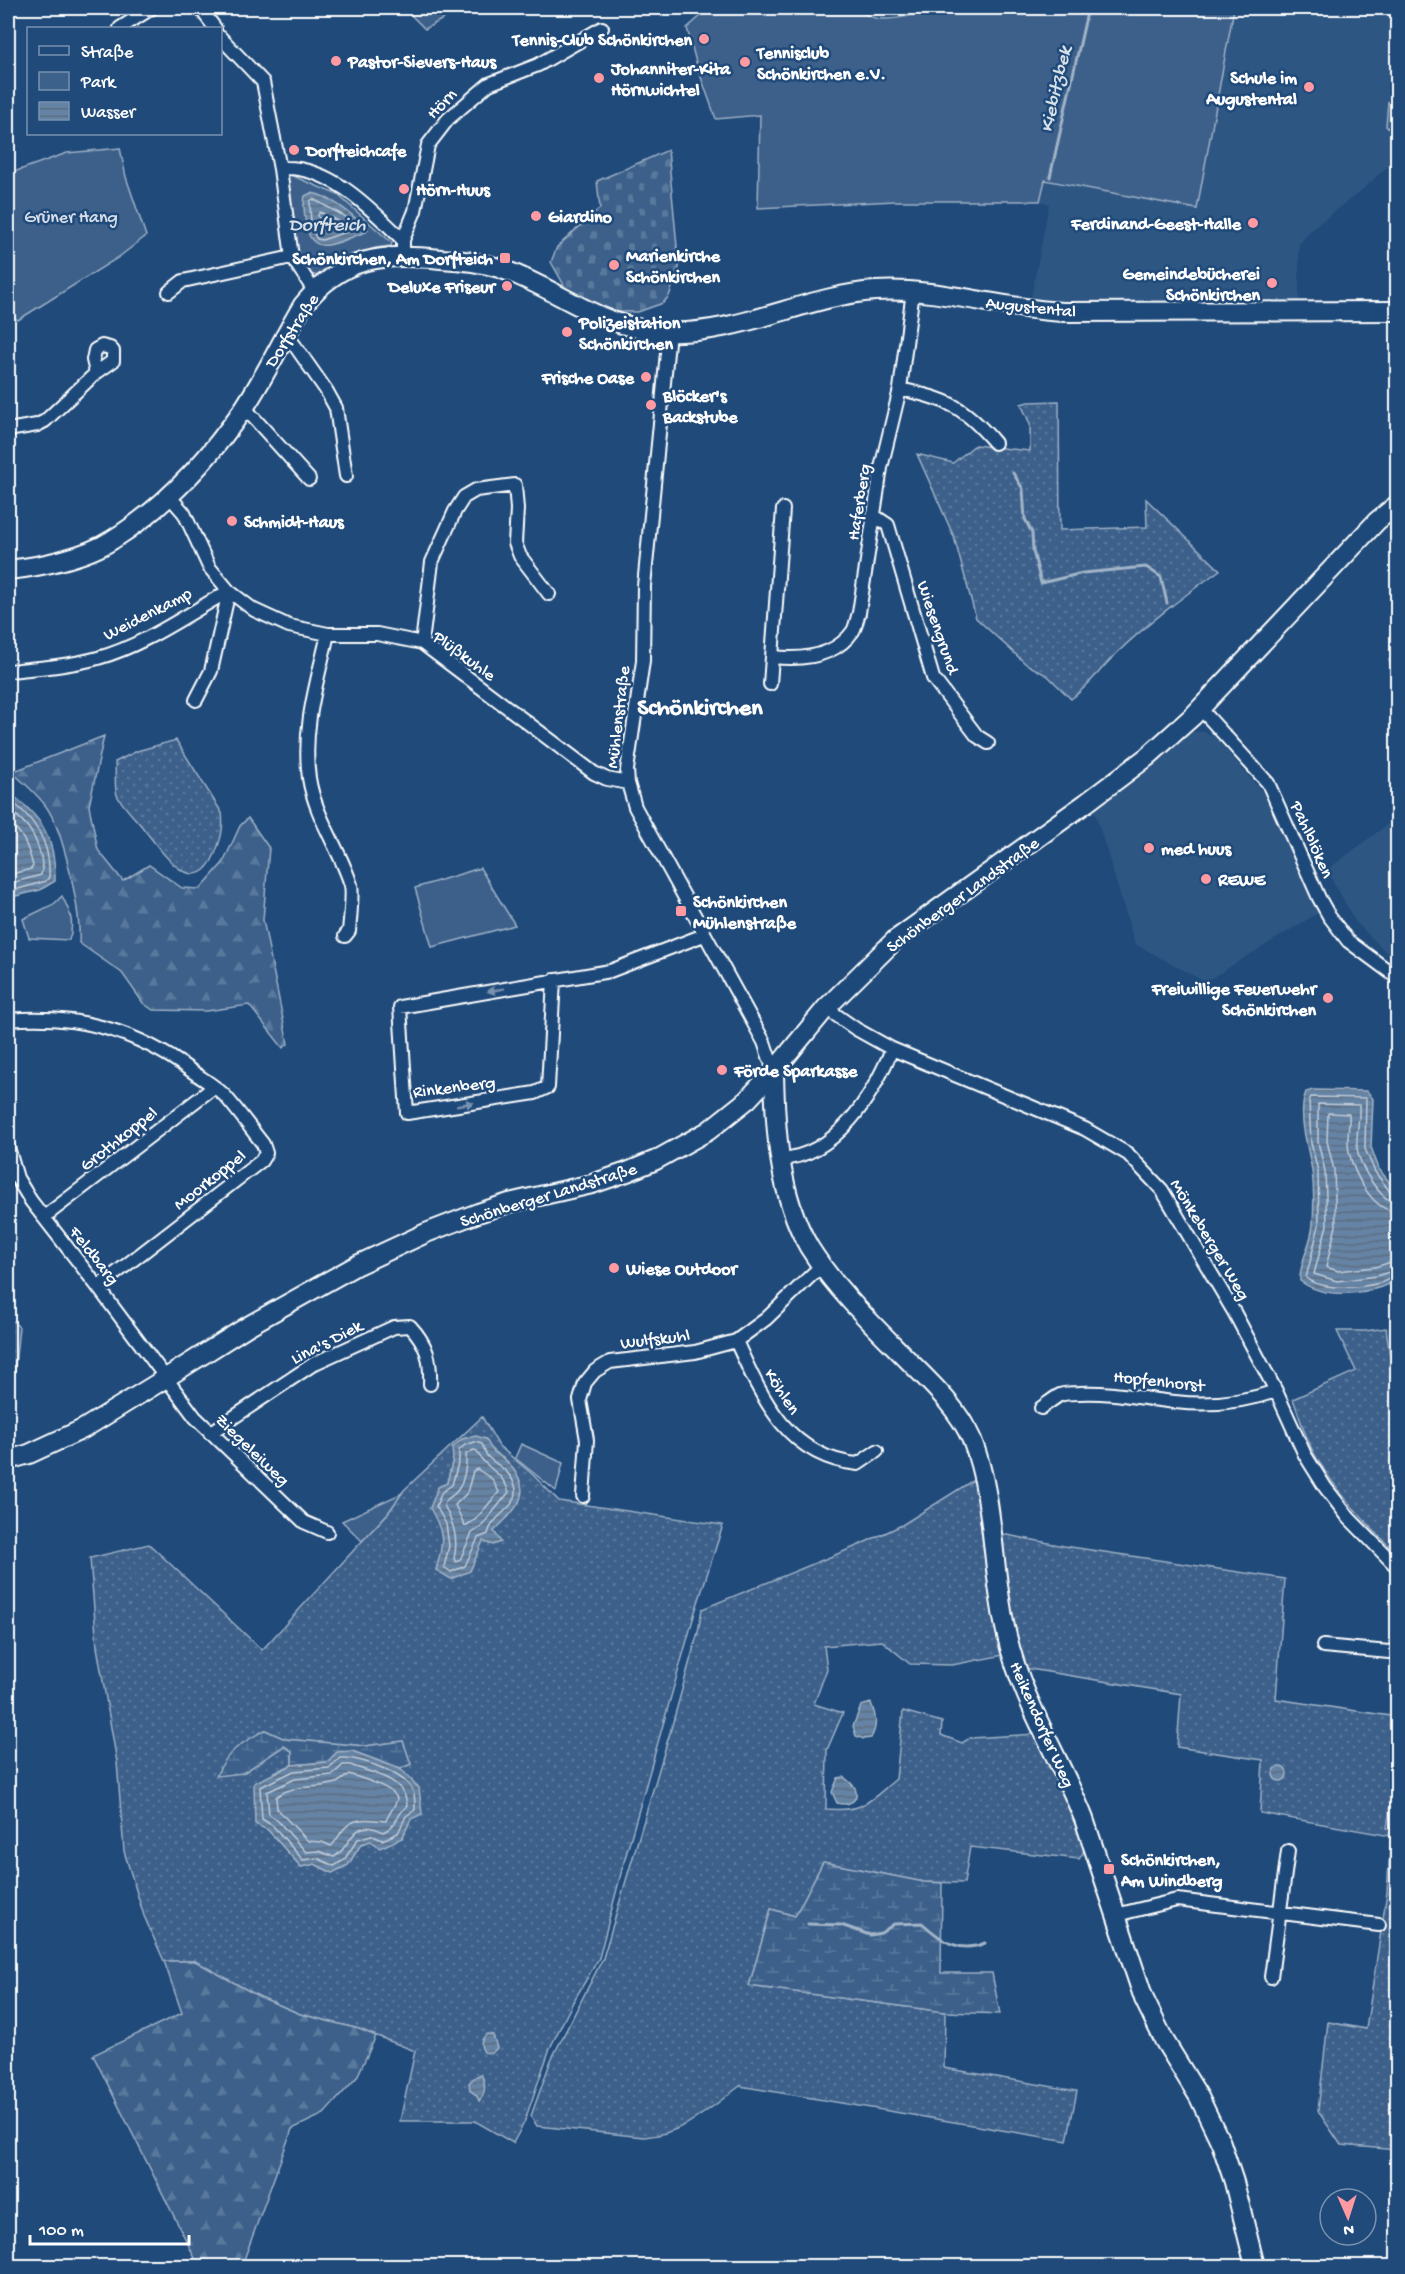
<svg xmlns="http://www.w3.org/2000/svg" width="1405" height="2274" font-family="'Gochi Hand',sans-serif">
<style>
.built{fill:#2e5683}
.grass{fill:url(#grass-dots);stroke:#9eb0c5;stroke-width:1.5;fill-rule:evenodd}
.forest{fill:url(#forest-firs);stroke:#9eb0c5;stroke-width:1.5}
.wetland{fill:url(#wetland-marsh);stroke:#9eb0c5;stroke-width:1.5}
.cemetery{fill:url(#cemetery-stones);stroke:#9eb0c5;stroke-width:1.5}
.green{fill:#3c618b;stroke:#9eb0c5;stroke-width:1.5}
.water{fill:url(#water-rules);stroke:#a3b5c8;stroke-width:1.5}
.lines{fill:none;stroke-linecap:round;stroke-linejoin:round}
.shore{stroke:#c1cddb;stroke-width:1.5}
.stream{stroke:#a3b5c8;stroke-width:3}
.street-casing{stroke:#fff;stroke-width:16}
.secondary-casing{stroke:#fff;stroke-width:22}
.street{stroke:#1f4a7a;stroke-width:12}
.secondary{stroke:#1f4a7a;stroke-width:18}
.oneway{fill:#7992af}
.poi-dot{fill:#ff9aa2;stroke:#1f4a7a;stroke-width:2}
.labels{text-anchor:middle;stroke-width:5;stroke-linejoin:round;paint-order:stroke}
.poi-label{font-size:18px;font-weight:bold;fill:#fff;stroke:#1f4a7a;text-anchor:start}
.street-label{font-size:18px;fill:#fff;stroke:#1f4a7a}
.park-label{font-size:18px;fill:#d8dfe8;stroke:#1f4a7a}
.water-label{font-size:20px;font-style:italic;fill:#d8e0e8;stroke:#1f4a7a}
.district-label{font-size:24px;font-weight:bold;fill:#fff;stroke:#1f4a7a}
</style>
<defs>
<pattern id="grass-dots" width="8" height="8" patternUnits="userSpaceOnUse" patternTransform="scale(1.5)"><rect width="8" height="8" fill="#3c618b"/><path d="M2 2h.1M6 6h.1" fill="none" stroke="#59799c" stroke-width="1.8" stroke-linecap="round"/></pattern>
<pattern id="forest-firs" width="22" height="20" patternUnits="userSpaceOnUse" patternTransform="scale(1.5)"><rect width="22" height="20" fill="#3c618b"/><path d="M5 1l3.5 6h-7zM16 11l3.5 6h-7z" fill="#59799c"/></pattern>
<pattern id="wetland-marsh" width="20" height="14" patternUnits="userSpaceOnUse" patternTransform="scale(1.5)"><rect width="20" height="14" fill="#3c618b"/><path d="M1 5h8M5 5V1M11 12h8M15 12V8" fill="none" stroke="#59799c"/></pattern>
<pattern id="cemetery-stones" width="16" height="16" patternUnits="userSpaceOnUse" patternTransform="scale(1.5)"><rect width="16" height="16" fill="#3c618b"/><path d="M2 7V4a2 2 0 0 1 4 0v3zM10 15v-3a2 2 0 0 1 4 0v3z" fill="#59799c"/></pattern>
<pattern id="water-rules" width="6" height="5" patternUnits="userSpaceOnUse" patternTransform="scale(1.5)"><rect width="6" height="5" fill="#6583a4"/><path d="M0 2.5h6" fill="none" stroke="#5b6d81"/></pattern>
</defs>
<rect width="100%" height="100%" fill="#1f4a7a"/>
<filter id="ink" filterUnits="userSpaceOnUse"><feTurbulence type="fractalNoise" baseFrequency=".0167" numOctaves="2"/><feDisplacementMap in="SourceGraphic" scale="12" xChannelSelector="R" yChannelSelector="G"/><feConvolveMatrix kernelMatrix="1 2 1 2 8 2 1 2 1" color-interpolation-filters="sRGB"/></filter>
<g filter="url(#ink)">
<path class="built" d="M1234 8H1397V158L1362 190 1311 230 1299 244V301H1051L1031 298 1049 204 1040 201 1044 180 1233 16Z
M1192 732H1203L1213 735 1263 793 1318 913 1205 982 1135 944 1094 809Z
M1397 817V963L1355 921 1327 870Z
M1397 1323V1413L1386 1328Z"/>
<path class="grass" d="M865 8H917C900 11 881 15 865 8Z
M1059 401 1060 530 1147 527 1146 499 1220 570C1184 596 1149 622 1117 653 1101 668 1089 686 1071 699L1048 676 1026 664 976 618 954 537 917 454 953 463 975 445 1030 451V424L1021 404 1028 402Z
M176 740 222 813C224 829 221 839 215 854 194 903 160 849 143 828 136 819 121 804 117 795 114 786 116 772 115 762L137 751Z
M1386 1328 1398 1413 1397 1554C1367 1525 1336 1492 1315 1455 1305 1438 1300 1417 1293 1399L1356 1371 1337 1331H1365Z
M482 1417 499 1446 532 1474 559 1501 723 1525 695 1612 624 1862 599 1958 573 2002 550 2048 524 2123 513 2143 475 2121H400L415 2051 359 2029 300 2014 258 1996 195 1961H164L144 1916 124 1851 117 1762 97 1647 90 1558 149 1544 262 1650 388 1513 404 1490ZM492 1452 508 1462 509 1516 483 1540 470 1571 436 1570 443 1547 440 1525 447 1483 453 1459ZM265 1730 285 1739 365 1746 403 1741 411 1764 400 1769 419 1788 411 1819 402 1838 371 1840 361 1844 348 1865 332 1873 315 1864 301 1867 268 1830 274 1772 292 1765V1751L284 1746 243 1773Z
M975 1479 989 1593 1004 1655 952 1665 910 1664 882 1641 824 1646 827 1669 814 1704 843 1713 827 1750 826 1809C865 1812 868 1802 896 1779L903 1711 942 1722 941 1735 962 1743 970 1738 1036 1734 1066 1796 1086 1849 1079 1859 970 1847 964 1883 924 1882 823 1862 795 1916 771 1909 749 1986 945 2012 944 2068 1077 2091 1067 2141 740 2086C710 2108 682 2135 644 2137L537 2126 531 2116 551 2060 603 1958 671 1729 698 1632 702 1609 857 1546 902 1525Z
M997 1533 1064 1546 1285 1579 1276 1699 1397 1717V1763L1387 1828 1398 1829 1397 2150 1341 2145 1318 2111 1328 2022 1366 2029 1387 1892 1391 1836 1260 1813 1263 1760 1177 1747 1181 1694 1024 1668 1014 1635Z"/>
<path class="forest" d="M104 736 89 806 98 850 123 881 149 865 182 888 200 889 223 863 240 826 248 818 269 848 263 920 288 1044 283 1048 249 1005 206 1011 153 1010 143 1003 122 973 79 943C81 912 64 830 45 805 36 793 23 782 12 772Z
M164 1961H195L258 1996 300 2014 359 2029 376 2036 357 2077 324 2114 292 2129 242 2265 199 2266 93 2055 182 2013Z"/>
<path class="wetland" d="M8 1317 19 1327 8 1436Z
M265 1730 285 1739 365 1746 403 1741 411 1764 400 1769 352 1751 328 1762 292 1765V1751L284 1746 243 1773 216 1776C228 1750 240 1744 265 1730Z
M823 1862 924 1882 942 1883 941 1973H992L1000 2014 945 2012 749 1986 771 1909 795 1916Z"/>
<path class="cemetery" d="M668 150 679 268 669 296 663 303 638 312H614L568 292 551 262 557 247 600 208 597 181Z"/>
<path class="green" d="M404 8H463L425 29Z
M710 8H853C859 11 867 16 875 18 892 21 915 16 931 8H1234L1197 209 1045 180 1040 201H895L758 208 760 115 716 119 697 66 687 28Z
M1388 102 1397 111V137L1386 126Z
M120 148 126 177 146 236 119 257 18 320 8 314V174L67 153Z
M286 173 338 195 392 243 391 246 375 248 351 257 348 256 323 271V274L318 276 307 273 298 257Z
M1397 656V687L1389 660Z
M480 868 515 925 432 947 415 888Z
M62 896C70 911 75 923 69 940L29 938 23 919 54 904Z
M521 1444 563 1463 556 1491 515 1458Z
M402 1493 388 1513 362 1541 342 1521Z"/>
<path class="water" d="M311 193C330 195 354 216 368 229L366 232C340 240 312 261 306 224 304 214 303 205 305 196Z
M8 792C42 816 56 839 55 881L40 890 8 898Z
M1313 1090 1367 1091 1373 1099 1371 1147 1379 1169 1397 1192V1281C1368 1294 1327 1301 1300 1281 1299 1261 1313 1242 1313 1222 1314 1206 1314 1186 1312 1170 1308 1147 1297 1115 1306 1092Z
M476 1436 486 1439C495 1458 496 1450 508 1463 536 1492 517 1508 494 1531L501 1542 493 1545 483 1541 470 1571 451 1579 436 1570C444 1542 445 1534 430 1508L438 1487 447 1483 453 1459 452 1448 462 1439Z
M871 1703C876 1716 878 1725 871 1738L864 1739 856 1736 853 1726 861 1706Z
M352 1751 400 1769 419 1788 422 1814 411 1819 402 1838 380 1848 371 1841 361 1844 348 1865 332 1873 315 1864 301 1867 268 1830 255 1824 254 1783 292 1765 327 1762 337 1752Z
M1273 1774a7 7 0 1 1 14 0a7 7 0 1 1-14 0Z
M844 1777C847 1780 853 1784 855 1788 860 1802 847 1806 837 1803L832 1792 838 1778Z
M487 2034 493 2035 497 2048 492 2053 484 2052C479 2045 481 2039 487 2034Z
M481 2074C486 2083 486 2094 479 2101L477 2096 470 2090 469 2083 475 2077Z"/>
<g class="lines">
<path class="shore" d="M313 199 344 216 355 225V229L322 240 317 239C309 228 311 214 310 201Z
M320 212 339 222 340 226 322 231 318 215Z
M8 799C35 818 51 843 49 877L46 881 8 892
M8 808C14 814 21 819 26 825 36 836 45 861 41 875L8 884
M8 820C23 834 28 846 33 866L31 869 8 875
M1398 1195 1391 1193 1375 1172 1365 1149 1366 1098 1311 1097 1309 1101 1311 1143 1318 1171 1319 1225 1306 1278C1322 1291 1361 1288 1380 1283 1386 1281 1391 1277 1398 1276
M1398 1203C1380 1202 1359 1165 1357 1148 1356 1134 1360 1119 1359 1105L1318 1104V1142L1325 1171 1327 1225 1314 1274 1337 1281 1377 1276 1398 1269
M1398 1212C1372 1211 1354 1174 1349 1152 1346 1140 1350 1126 1349 1114L1328 1113 1327 1141 1334 1170 1336 1226 1326 1267 1338 1271 1375 1267 1398 1260
M475 1442 482 1444C484 1448 485 1454 488 1457 497 1466 504 1466 512 1479 528 1506 492 1512 488 1534L478 1538 465 1566 451 1572 444 1567 449 1546 446 1524 436 1506 442 1492 452 1485 459 1460V1450L465 1445Z
M474 1450 477 1451C485 1470 501 1469 509 1492L481 1527 472 1533 460 1560 456 1562 454 1559C459 1537 453 1524 444 1505 447 1496 452 1498 457 1491 464 1483 467 1464 466 1454Z
M477 1469 492 1479 499 1492 475 1520 465 1526 455 1505 467 1493 473 1471Z
M340 1758C358 1757 404 1772 413 1791 415 1795 415 1805 415 1810L406 1816 398 1833 382 1840 371 1835 358 1839 344 1860 334 1866 317 1858 303 1860 273 1826 262 1819 260 1787 294 1771 329 1768Z
M343 1765H350C372 1773 406 1778 407 1806 395 1816 399 1825 383 1832 351 1815 351 1849 334 1857L318 1851 306 1852 278 1821 269 1814 267 1792 295 1779 332 1775Z
M349 1774C359 1778 395 1787 397 1799 398 1801 387 1817 386 1821 371 1820 355 1815 343 1830 338 1836 336 1842 331 1846L322 1842 308 1841 277 1809 276 1797C293 1784 313 1789 333 1784 339 1783 344 1778 349 1774Z"/>
<path class="stream" d="M1050 177 1088 8
M1013 473 1023 489 1025 519 1032 533 1033 551 1041 583 1083 573 1146 567 1161 577 1167 603
M808 1924 841 1925 870 1935 881 1933 894 1924 922 1923C942 1941 959 1954 985 1943"/>
<defs>
<path id="street" d="M200 8 215 28
M120 28 152 8
M220 37 263 82 280 169 292 257 314 291
M283 168C331 166 371 209 403 240V248
M403 240 415 211 428 145 448 119 489 84 538 65 602 28
M169 292 183 281 292 257
M669 332 644 586 643 661 627 770 628 783 635 807 764 1042 774 1071
M286 333 326 390 336 408 346 476
M900 389C948 400 963 405 995 443
M244 407 309 479
M8 430 37 425 45 421 96 373 113 361V351L110 348 102 346 95 350 93 360 96 373
M170 497 184 513 209 567 229 591 254 610 289 626 328 634H377L422 643 594 773 607 779 628 783
M873 515 888 525 933 678 977 736 988 743
M328 634C317 682 302 729 309 778 315 817 340 849 351 885 353 893 350 920 349 931L345 936
M422 643 432 562 455 511 464 497 476 490 515 485 517 509 515 543 520 556 549 594
M773 657C801 660 835 657 853 631 856 626 857 618 859 613L881 468 900 389 913 291
M8 671C38 668 69 666 98 658 145 645 187 614 229 591
M770 684 783 509
M196 700 211 671 229 591
M1200 708 1268 783 1319 898 1329 916 1348 941 1398 978
M554 980 548 1087 535 1093 407 1113 400 1007 610 971 704 935
M826 1008 856 1029 892 1049 1085 1129 1128 1154 1162 1190 1234 1312 1276 1391 1305 1455 1325 1487 1349 1518 1398 1568
M8 1020C78 1014 136 1030 193 1072 204 1080 217 1087 226 1097 239 1112 251 1129 263 1144L266 1153 261 1161 98 1287
M8 1147 17 1178 31 1201 98 1287 195 1417 304 1522 327 1532
M780 1159C837 1156 873 1095 892 1049
M44 1217 214 1087
M736 1341C762 1398 787 1457 858 1464L877 1451
M1041 1408C1047 1404 1054 1398 1060 1395 1065 1393 1073 1393 1079 1393 1112 1391 1143 1399 1175 1402 1209 1406 1244 1402 1276 1391
M210 1433 315 1363 394 1327 410 1326C427 1344 431 1360 430 1384
M583 1496 587 1440 580 1400 585 1383 595 1371 610 1362 695 1352 736 1341 766 1319 822 1265
M1323 1646 1389 1652 1398 1650
M1116 1915 1177 1900 1379 1925
M1271 1977 1288 1851"/>
<path id="secondary" d="M8 570C39 567 86 557 112 540 165 507 209 459 244 408 266 375 283 338 303 305 343 256 382 253 441 259 460 260 480 262 499 268 559 288 598 329 667 332 738 335 805 296 875 291 939 287 1000 309 1064 312L1398 311
M774 1071C775 1130 779 1195 809 1247 832 1284 864 1316 895 1347 922 1375 956 1403 972 1440 996 1502 991 1572 1007 1636 1022 1701 1060 1758 1084 1819L1144 1999 1164 2040 1199 2097 1221 2143 1234 2182 1255 2266
M8 1460 29 1454 83 1429 166 1378 248 1326 357 1265 426 1233 478 1213 509 1203 592 1184 627 1172 656 1160 708 1131 747 1100 774 1071 826 1008 895 940 1086 803 1147 757 1193 716 1377 521 1398 504"/>
</defs>
<use href="#street" class="street-casing"/>
<use href="#secondary" class="secondary-casing"/>
<use href="#street" class="street"/>
<use href="#secondary" class="secondary"/>
</g>
<defs><path id="oneway-solid" d="M-6-.8H1V-3.2L6.5 0L1 3.2V.8H-6Z" transform="scale(1.5)"/></defs>
<g class="oneway">
<use href="#oneway-solid" transform="translate(496 990) rotate(170)"/>
<use href="#oneway-solid" transform="translate(465 1104) rotate(-9)"/>
</g>
</g>
<g class="poi-dot">
<circle cx="704" cy="39" r="6"/>
<circle cx="336" cy="61" r="6"/>
<circle cx="745" cy="62" r="6"/>
<circle cx="599" cy="78" r="6"/>
<circle cx="1309" cy="87" r="6"/>
<circle cx="294" cy="150" r="6"/>
<circle cx="404" cy="189" r="6"/>
<circle cx="536" cy="216" r="6"/>
<circle cx="1253" cy="223" r="6"/>
<rect x="499" y="252" width="12" height="12" rx="3"/>
<circle cx="614" cy="265" r="6"/>
<circle cx="1272" cy="283" r="6"/>
<circle cx="507" cy="286" r="6"/>
<circle cx="567" cy="332" r="6"/>
<circle cx="646" cy="377" r="6"/>
<circle cx="651" cy="405" r="6"/>
<circle cx="232" cy="521" r="6"/>
<circle cx="1149" cy="848" r="6"/>
<circle cx="1206" cy="879" r="6"/>
<rect x="675" y="905" width="12" height="12" rx="3"/>
<circle cx="1328" cy="998" r="6"/>
<circle cx="722" cy="1070" r="6"/>
<circle cx="614" cy="1268" r="6"/>
<rect x="1103" y="1863" width="12" height="12" rx="3"/>
</g>
<g class="labels">
<g class="poi-label">
<text x="692" y="45" text-anchor="end">Tennis-Club Schönkirchen</text>
<text x="757" y="58">Tennisclub<tspan x="757" dy="21">Schönkirchen e.V.</tspan></text>
<text x="348" y="67">Pastor-Sievers-Haus</text>
<text x="611" y="74">Johanniter-Kita<tspan x="611" dy="21">Hörnwichtel</tspan></text>
<text x="1297" y="83" text-anchor="end">Schule im<tspan x="1297" dy="21">Augustental</tspan></text>
<text x="306" y="156">Dorfteichcafe</text>
<text x="416" y="195">Hörn-Huus</text>
<text x="548" y="222">Giardino</text>
<text x="1241" y="229" text-anchor="end">Ferdinand-Geest-Halle</text>
<text x="626" y="261">Marienkirche<tspan x="626" dy="21">Schönkirchen</tspan></text>
<text x="493" y="264" text-anchor="end">Schönkirchen, Am Dorfteich</text>
<text x="1260" y="279" text-anchor="end">Gemeindebücherei<tspan x="1260" dy="21">Schönkirchen</tspan></text>
<text x="495" y="292" text-anchor="end">Deluxe Friseur</text>
<text x="579" y="328">Polizeistation<tspan x="579" dy="21">Schönkirchen</tspan></text>
<text x="634" y="383" text-anchor="end">Frische Oase</text>
<text x="663" y="401">Blöcker's<tspan x="663" dy="21">Backstube</tspan></text>
<text x="244" y="527">Schmidt-Haus</text>
<text x="1161" y="854">med huus</text>
<text x="1218" y="885">REWE</text>
<text x="693" y="907">Schönkirchen<tspan x="693" dy="21">Mühlenstraße</tspan></text>
<text x="1316" y="994" text-anchor="end">Freiwillige Feuerwehr<tspan x="1316" dy="21">Schönkirchen</tspan></text>
<text x="734" y="1076">Förde Sparkasse</text>
<text x="626" y="1274">Wiese Outdoor</text>
<text x="1121" y="1865">Schönkirchen,<tspan x="1121" dy="21">Am Windberg</tspan></text>
</g>
<g class="street-label">
<text transform="translate(441 103) rotate(-45)" y="6">Hörn</text>
<text transform="translate(1031 306) rotate(6)" y="6">Augustental</text>
<text transform="translate(291 330) rotate(-57)" y="6">Dorfstraße</text>
<text transform="translate(858 502) rotate(-81)" y="6">Haferberg</text>
<text transform="translate(147 613) rotate(-27)" y="6">Weidenkamp</text>
<text transform="translate(939 627) rotate(71)" y="6">Wiesengrund</text>
<text transform="translate(465 655) rotate(36)" y="6">Plüßkuhle</text>
<text transform="translate(617 717) rotate(-83)" y="6">Mühlenstraße</text>
<text transform="translate(1313 839) rotate(66)" y="6">Pahlblöken</text>
<text transform="translate(962 894) rotate(-36)" y="6">Schönberger Landstraße</text>
<text transform="translate(454 1086) rotate(-7)" y="6">Rinkenberg</text>
<text transform="translate(118 1138) rotate(-38)" y="6">Grothkoppel</text>
<text transform="translate(209 1179) rotate(-38)" y="6">Moorkoppel</text>
<text transform="translate(548 1194) rotate(-17)" y="6">Schönberger Landstraße</text>
<text transform="translate(1211 1239) rotate(59)" y="6">Mönkeberger Weg</text>
<text transform="translate(95 1255) rotate(52)" y="6">Feldbarg</text>
<text transform="translate(655 1338) rotate(-7)" y="6">Wulfskuhl</text>
<text transform="translate(326 1341) rotate(-27)" y="6">Lina's Diek</text>
<text transform="translate(1159 1380) rotate(6)" y="6">Hopfenhorst</text>
<text transform="translate(783 1391) rotate(57)" y="6">Köhlen</text>
<text transform="translate(253 1449) rotate(44)" y="6">Ziegeleiweg</text>
<text transform="translate(1043 1724) rotate(66)" y="6">Heikendorfer Weg</text>
</g>
<g class="park-label">
<text x="71" y="222">Grüner Hang</text>
</g>
<g class="water-label">
<text transform="translate(1054 89) rotate(-77)" y="7">Kiebitzbek</text>
<text x="327" y="230">Dorfteich</text>
</g>
<g class="district-label">
<text x="700" y="714">Schönkirchen</text>
</g>
</g>
<rect width="1405" height="2274" fill="none" stroke="#1f4a7a" stroke-width="30"/>
<rect x="15" y="15" width="1375" height="2244" fill="none" stroke="#fff" stroke-width="2" filter="url(#ink)"/>
<rect x="27" y="27" width="195" height="108" fill="#1f4a7a" stroke="#7992af" stroke-width="1.5"/>
<rect x="39" y="46" width="30" height="9" fill="#1f4a7a" stroke="#7992af" stroke-width="1.5"/>
<text x="81" y="57" font-size="18" fill="#ffffff">Straße</text>
<rect x="39" y="72" width="30" height="18" fill="#3c618b" stroke="#7992af" stroke-width="1.5"/>
<text x="81" y="87" font-size="18" fill="#ffffff">Park</text>
<rect x="39" y="102" width="30" height="18" fill="url(#water-rules)" stroke="#7992af" stroke-width="1.5"/>
<text x="81" y="117" font-size="18" fill="#ffffff">Wasser</text>
<g transform="translate(1348 2217) rotate(177)"><circle r="28" fill="#1f4a7a" stroke="#7992af" stroke-width="1.5"/>
<path d="M0-4.5L10 22L0 15L-10 22Z" fill="#ff9aa2"/>
<text y="-9" font-size="16" font-weight="bold" text-anchor="middle" fill="#ffffff">N</text>
</g>
<path d="M30 2235v9h159v-9" fill="none" stroke="#ffffff" stroke-width="3"/>
<text x="39" y="2235" font-size="18" fill="#ffffff" stroke="#1f4a7a" stroke-width="4.5" paint-order="stroke">100 m</text>
</svg>
